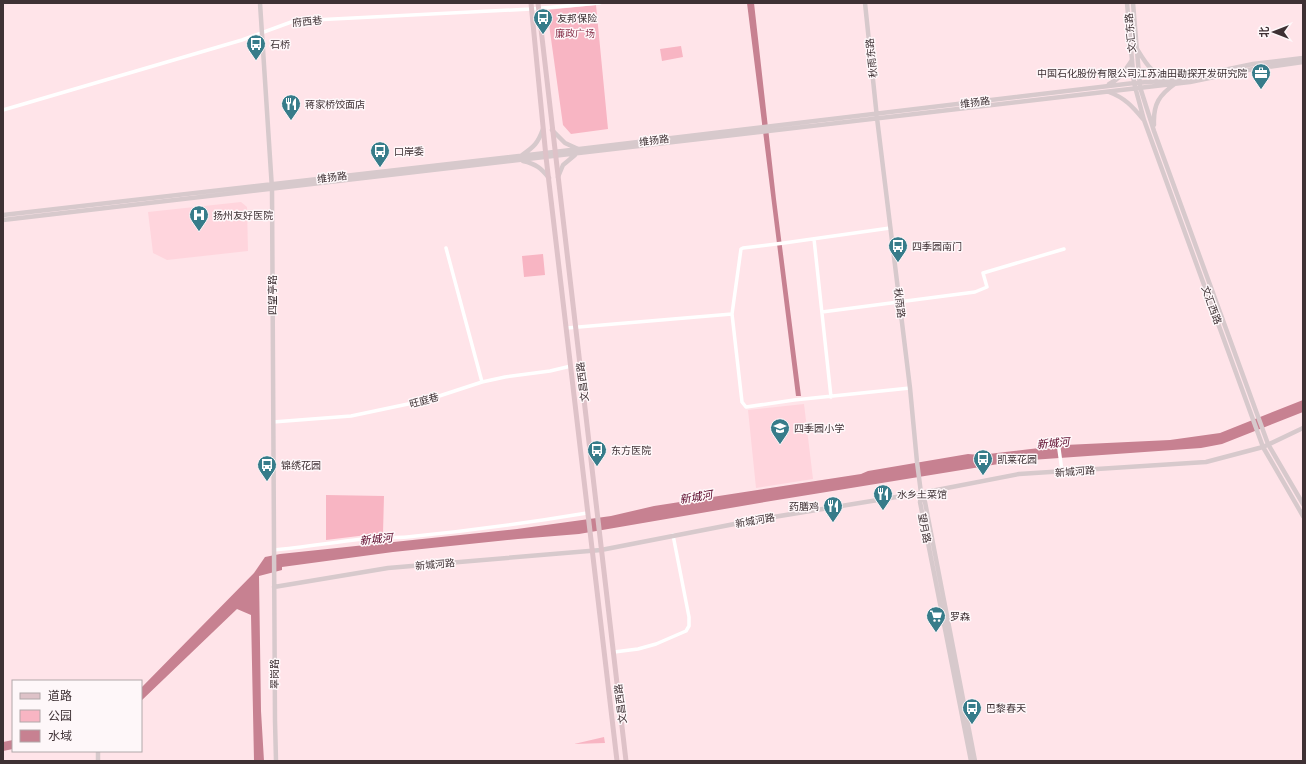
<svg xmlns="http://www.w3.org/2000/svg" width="1306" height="764" font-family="Roboto,'Noto Sans SC',sans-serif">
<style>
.built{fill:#ffd5dd}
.green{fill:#f8b5c3}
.water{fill:#c78191}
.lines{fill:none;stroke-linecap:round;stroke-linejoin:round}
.street{stroke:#fff;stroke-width:3.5}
.secondary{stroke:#d7c9cc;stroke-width:4.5}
.primary{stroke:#dec2c8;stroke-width:5}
.labels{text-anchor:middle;stroke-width:3;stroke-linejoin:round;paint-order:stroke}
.poi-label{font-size:10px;fill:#3e3134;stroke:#fef7f9;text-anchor:start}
.street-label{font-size:10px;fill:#3e3134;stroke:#fef7f9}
.park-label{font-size:10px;fill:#89334c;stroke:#fef7f9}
.water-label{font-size:11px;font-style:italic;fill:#570024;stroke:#fef7f9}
</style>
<rect width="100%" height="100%" fill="#ffe4e9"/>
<path class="built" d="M241 202 247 207 248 251 167 260 153 253 148 212Z
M804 404 813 479 756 488 748 410Z"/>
<path class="green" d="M596 5 608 129 571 134 563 125 547 10Z
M681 46 683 57 662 61 660 49Z
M543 254 545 275 524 277 522 256Z
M326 495 384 496 383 533 326 540Z
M604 737 605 743 574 744Z"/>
<path class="water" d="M747 3H754L776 199 801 396H796Z
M1303 400V412L1222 444 1201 448 1017 461 771 501 579 534 518 539 393 552 282 567V570L259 576 261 711 264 761H254L251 615 237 609 141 701V688L254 573 265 557 280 554 517 529 611 516 654 506 861 474 868 471 968 454 980 455 1065 445 1170 440 1220 433Z
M13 740V749L3 751V742Z"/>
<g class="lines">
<path class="street" d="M3 110 242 40 294 21 531 9 600 3
M890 228 784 243 743 248 741 249 732 314 742 402 746 407 794 400 910 388
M814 239 831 397
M446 248 482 382
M822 312 975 292 987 287 983 273 1064 249
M567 328 732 314
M273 422 351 416 427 400 482 382 505 377 550 371 571 366
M1058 442 1062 471
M274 550C307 547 340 541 373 538 384 537 396 538 407 537 467 531 527 523 587 513
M614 652 638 649 656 644 686 631 689 626V617L673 535"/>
<path class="secondary" d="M260 3 272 189 275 721 276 761
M865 3 877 118 910 388 917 462 921 493 925 502 975 761
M1127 3 1134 83 1144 120 1263 447 1303 516
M1133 3 1140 87 1154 131 1268 444 1303 504
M1137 49C1148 67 1151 73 1172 79
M1109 84C1120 79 1126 69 1132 60
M1109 92C1125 98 1132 106 1143 119
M1154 125C1153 104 1159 95 1176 83
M552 130 565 143 578 149
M522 155C534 147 538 143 543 129
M523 161C536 164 541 168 549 178
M558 177 563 165 575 155
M3 215 554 152 1134 83 1176 80 1253 64 1303 58
M3 220 1190 82 1253 69 1303 62
M921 495 920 502 971 761
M274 587 388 568 601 550 755 520 921 493 1019 474 1206 462 1263 447 1303 428
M98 751V761"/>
<path class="primary" d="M531 3 546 157 617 761
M538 3 626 761"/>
</g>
<defs>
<symbol id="bus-pin" viewBox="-11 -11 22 30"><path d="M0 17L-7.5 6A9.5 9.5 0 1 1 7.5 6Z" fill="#377c8a" stroke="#fef7f9"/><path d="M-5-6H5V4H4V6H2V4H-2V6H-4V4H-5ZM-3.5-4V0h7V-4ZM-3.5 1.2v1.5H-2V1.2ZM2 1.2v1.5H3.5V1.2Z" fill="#fff"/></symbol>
<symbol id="office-pin" viewBox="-11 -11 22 30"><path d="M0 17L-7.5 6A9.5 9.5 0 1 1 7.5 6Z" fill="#377c8a" stroke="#fef7f9"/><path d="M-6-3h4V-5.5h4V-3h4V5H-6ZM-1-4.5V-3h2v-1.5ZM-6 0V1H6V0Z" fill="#fff"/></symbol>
<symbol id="restaurant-pin" viewBox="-11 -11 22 30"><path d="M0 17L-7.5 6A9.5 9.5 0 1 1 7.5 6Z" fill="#377c8a" stroke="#fef7f9"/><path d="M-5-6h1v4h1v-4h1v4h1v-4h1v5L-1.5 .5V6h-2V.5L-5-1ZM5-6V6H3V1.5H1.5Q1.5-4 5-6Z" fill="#fff"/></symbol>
<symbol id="hospital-pin" viewBox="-11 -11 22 30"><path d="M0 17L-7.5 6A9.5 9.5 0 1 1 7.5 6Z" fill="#377c8a" stroke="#fef7f9"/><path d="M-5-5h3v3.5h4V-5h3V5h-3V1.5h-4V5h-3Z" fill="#fff"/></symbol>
<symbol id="school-pin" viewBox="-11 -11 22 30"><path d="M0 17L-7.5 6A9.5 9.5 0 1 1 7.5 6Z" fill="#377c8a" stroke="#fef7f9"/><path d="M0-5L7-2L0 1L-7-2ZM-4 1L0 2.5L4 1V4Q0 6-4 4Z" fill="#fff"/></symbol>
<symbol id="supermarket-pin" viewBox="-11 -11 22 30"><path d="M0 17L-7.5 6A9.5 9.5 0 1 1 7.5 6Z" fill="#377c8a" stroke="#fef7f9"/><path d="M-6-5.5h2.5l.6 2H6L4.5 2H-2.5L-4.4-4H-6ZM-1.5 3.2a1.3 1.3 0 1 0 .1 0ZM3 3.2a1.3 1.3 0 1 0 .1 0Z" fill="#fff"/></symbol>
</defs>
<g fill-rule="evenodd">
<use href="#bus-pin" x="532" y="7" width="22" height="30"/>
<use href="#bus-pin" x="245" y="33" width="22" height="30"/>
<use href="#office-pin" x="1250" y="62" width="22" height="30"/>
<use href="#restaurant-pin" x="280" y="93" width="22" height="30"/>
<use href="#bus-pin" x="369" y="140" width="22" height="30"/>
<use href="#hospital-pin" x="188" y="204" width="22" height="30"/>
<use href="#bus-pin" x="887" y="235" width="22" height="30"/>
<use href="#school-pin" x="769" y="417" width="22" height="30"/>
<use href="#bus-pin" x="586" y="439" width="22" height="30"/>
<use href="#bus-pin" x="972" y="448" width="22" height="30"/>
<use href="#bus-pin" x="256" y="454" width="22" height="30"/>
<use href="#restaurant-pin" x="872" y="483" width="22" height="30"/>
<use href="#restaurant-pin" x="822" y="495" width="22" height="30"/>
<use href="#supermarket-pin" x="925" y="605" width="22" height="30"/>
<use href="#bus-pin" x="961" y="697" width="22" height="30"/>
</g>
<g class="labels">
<g class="poi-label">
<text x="557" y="22">友邦保险</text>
<text x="270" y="48">石桥</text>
<text x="1247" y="77" text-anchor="end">中国石化股份有限公司江苏油田勘探开发研究院</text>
<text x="305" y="108">蒋家桥饺面店</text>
<text x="394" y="155">口岸委</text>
<text x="213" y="219">扬州友好医院</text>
<text x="912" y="250">四季园南门</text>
<text x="794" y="432">四季园小学</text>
<text x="611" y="454">东方医院</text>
<text x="997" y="463">凯莱花园</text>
<text x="281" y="469">锦绣花园</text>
<text x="897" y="498">水乡土菜馆</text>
<text x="819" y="510" text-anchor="end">药膳鸡</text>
<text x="950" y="620">罗森</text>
<text x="986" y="712">巴黎春天</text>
</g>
<g class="street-label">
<text transform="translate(307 21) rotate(-6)" y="4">府西巷</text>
<text transform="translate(1130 33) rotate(-95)" y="4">文汇东路</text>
<text transform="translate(871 58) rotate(-96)" y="4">秋雨东路</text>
<text transform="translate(975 102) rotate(-7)" y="4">维扬路</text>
<text transform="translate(654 140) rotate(-7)" y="4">维扬路</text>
<text transform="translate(332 177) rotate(-7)" y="4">维扬路</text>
<text transform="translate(272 295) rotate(-90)" y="4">四望亭路</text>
<text transform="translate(900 303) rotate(83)" y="4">秋雨路</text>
<text transform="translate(1212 305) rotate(70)" y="4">文汇西路</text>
<text transform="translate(582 382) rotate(-97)" y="4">文昌西路</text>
<text transform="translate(424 400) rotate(-15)" y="4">旺庭巷</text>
<text transform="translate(1075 471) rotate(-4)" y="4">新城河路</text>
<text transform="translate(755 520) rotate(-10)" y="4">新城河路</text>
<text transform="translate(925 528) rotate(79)" y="4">望月路</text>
<text transform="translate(435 564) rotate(-5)" y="4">新城河路</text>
<text transform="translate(274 674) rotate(-90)" y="4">翠岗路</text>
<text transform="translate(620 704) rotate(-97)" y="4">文昌西路</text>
</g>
<g class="park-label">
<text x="575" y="37">廉政广场</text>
</g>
<g class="water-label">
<text transform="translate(1053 443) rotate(-5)" y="4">新城河</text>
<text transform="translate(696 497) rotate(-9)" y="4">新城河</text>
<text transform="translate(376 539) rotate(-6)" y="4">新城河</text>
</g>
</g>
<rect width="1306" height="764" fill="none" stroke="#3e3134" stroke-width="8"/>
<rect x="12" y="680" width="130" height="72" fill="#fef7f9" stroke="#b1a8aa"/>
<rect x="20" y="693" width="20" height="6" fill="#dec2c8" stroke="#b1a8aa"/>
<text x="48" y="700" font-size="12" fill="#3e3134">道路</text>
<rect x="20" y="710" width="20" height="12" fill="#f8b5c3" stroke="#b1a8aa"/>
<text x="48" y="720" font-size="12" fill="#3e3134">公园</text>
<rect x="20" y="730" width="20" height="12" fill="#c78191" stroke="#b1a8aa"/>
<text x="48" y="740" font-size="12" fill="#3e3134">水域</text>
<g transform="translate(1274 32) rotate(270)" stroke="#fef7f9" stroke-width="3" paint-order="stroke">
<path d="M0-3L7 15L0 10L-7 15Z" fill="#3e3134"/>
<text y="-6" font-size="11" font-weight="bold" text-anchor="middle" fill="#3e3134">北</text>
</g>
</svg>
